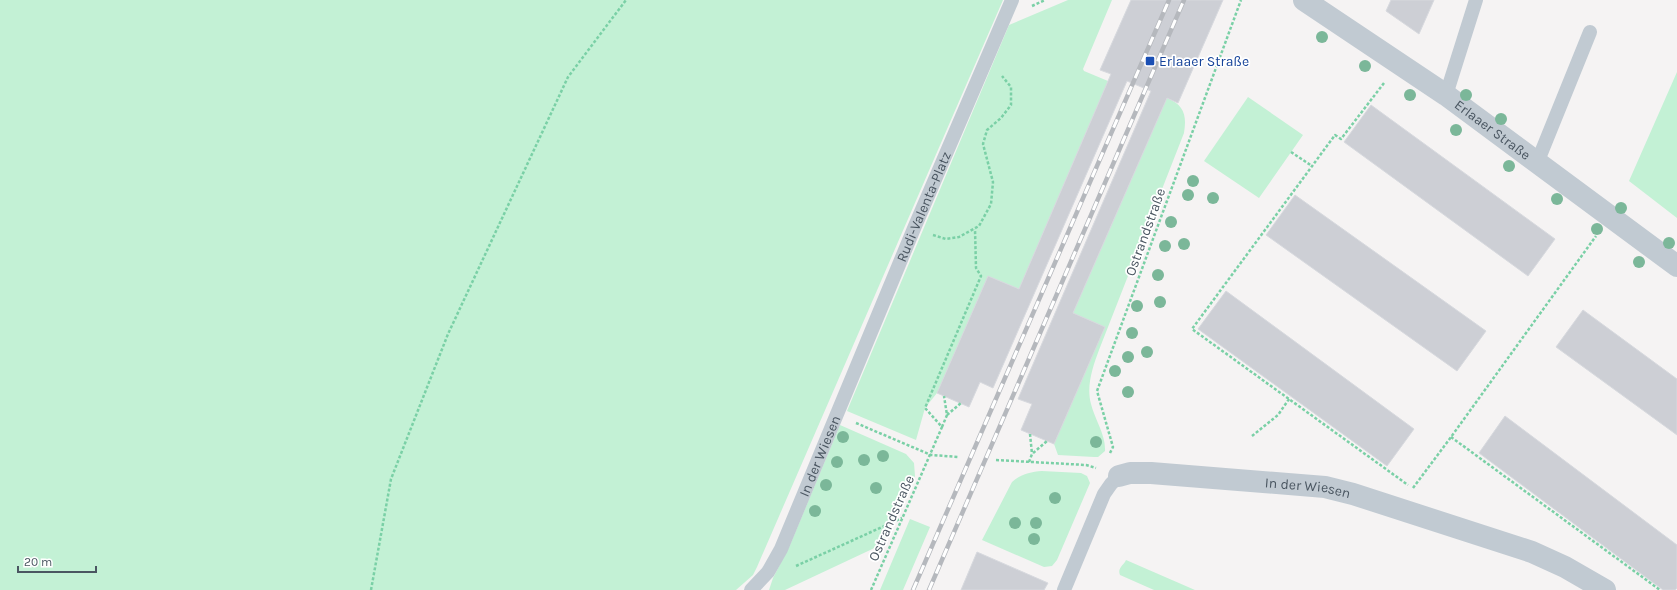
<svg xmlns="http://www.w3.org/2000/svg" width="1677" height="590" font-family="Karla,sans-serif">
<style>
.green{fill:#c3f1d5}
.building{fill:#cdcfd5;stroke:#d7d9de}
.lines{fill:none;stroke-linecap:round;stroke-linejoin:round}
.path{stroke:#7ad0a6;stroke-width:2.5;stroke-dasharray:3 2;stroke-linecap:butt}
.service{stroke:#c1cad2;stroke-width:14}
.minor{stroke:#c1cad2;stroke-width:22}
.rail-casing{stroke:#b5b8bd;stroke-width:4.5}
.rail{stroke:#fff;stroke-width:3;stroke-dasharray:9;stroke-linecap:butt}
.tree{fill:#7bb799}
.transit-dot{fill:#1a4fb4;stroke:#fff;stroke-width:1.5}
.labels{text-anchor:middle;stroke-width:3.5;stroke-linejoin:round;paint-order:stroke}
.transit-label{font-size:14px;fill:#164399;stroke:#fff;text-anchor:start}
.street-label{font-size:14px;fill:#4a5661;stroke:#fff}
</style>
<rect width="100%" height="100%" fill="#f5f3f3"/>
<path class="green" d="M0 0H1003L757 567 753 575 736 590H0Z
M1068 0H1112L1083 69 1084 71 1108 81 1019 289 988 276 937 393 925 408 916 440 847 411 1009 25Z
M1677 72V218L1629 181Z
M1248 97 1303 135 1259 198 1204 161Z
M1167 98C1184 105 1187 115 1184 133L1099 350C1093 366 1086 386 1091 404 1095 420 1106 435 1105 451L1098 457H1094L1058 455 1054 444 1105 327 1073 313Z
M840 425 906 454 914 463 915 476 883 544 785 590H769L773 578 790 545Z
M1042 471 1081 473 1087 476 1090 483 1057 560 1052 566 1044 567 982 540 1012 482C1021 474 1030 472 1042 471Z
M910 519 930 527 903 590H880Z
M1126 560 1195 590H1154L1120 575C1117 568 1124 565 1126 560Z"/>
<path class="building" d="M1131 0H1223L1178 103 1167 98 1073 313 1105 327 1054 444 1021 430 1032 404 1018 399 1151 91 1127 81 993 388 980 382 969 407 937 393 988 276 1019 289 1111 74 1100 70Z
M1391 0H1434L1419 34 1386 11Z
M1371 105 1555 239 1528 276 1344 142Z
M1295 195 1486 331 1457 371 1266 235Z
M1226 291 1414 429 1387 466 1198 329Z
M1583 310 1677 379V435L1556 347Z
M1505 416 1677 545V588L1675 590H1663L1479 453Z
M977 552 1048 583 1044 590H961Z"/>
<g class="lines">
<path class="path" d="M1032 6 1045 0
M1384 83 1341 139 1335 135 1192 329 1408 485
M1291 152 1312 166
M933 235 946 239 959 237 979 226 991 204 993 182 983 144 987 130 1001 118 1011 105V87L1002 76
M947 415 961 403
M856 423 931 455 959 457
M942 427 947 415 944 396
M1030 434 1032 454
M1252 436 1278 415 1289 399
M1451 437 1660 590
M1110 453 1113 447 1097 391 1241 0
M996 460 1086 465 1096 468
M1029 462 1032 454 1047 441
M1413 488 1451 437 1596 236
M796 566 902 518
M371 590 391 479 448 334 568 77 626 0
M871 590 942 427 925 408 981 276 976 268 975 229"/>
<g class="service">
<path d="M1446 95 1476 0"/>
<path d="M1537 163 1590 32"/>
<path id="s1" d="M751 590 768 572 781 549 915 226 1012 0"/>
<path d="M1064 590 1104 494 1111 484 1119 476"/>
</g>
<g class="minor">
<path id="s2" d="M1304 0 1446 95 1677 266"/>
<path id="s3" d="M1119 476 1130 473H1151L1325 487 1353 494 1532 552 1565 567 1605 590"/>
</g>
<defs>
<path id="rail" d="M913 590 1169 0
M929 590 1184 0"/>
</defs>
<use href="#rail" class="rail-casing"/>
<use href="#rail" class="rail"/>
</g>
<g class="tree">
<circle cx="1322" cy="37" r="6"/>
<circle cx="1365" cy="66" r="6"/>
<circle cx="1410" cy="95" r="6"/>
<circle cx="1466" cy="95" r="6"/>
<circle cx="1501" cy="119" r="6"/>
<circle cx="1456" cy="130" r="6"/>
<circle cx="1509" cy="166" r="6"/>
<circle cx="1193" cy="181" r="6"/>
<circle cx="1188" cy="195" r="6"/>
<circle cx="1213" cy="198" r="6"/>
<circle cx="1557" cy="199" r="6"/>
<circle cx="1621" cy="208" r="6"/>
<circle cx="1171" cy="222" r="6"/>
<circle cx="1597" cy="229" r="6"/>
<circle cx="1669" cy="243" r="6"/>
<circle cx="1184" cy="244" r="6"/>
<circle cx="1165" cy="246" r="6"/>
<circle cx="1639" cy="262" r="6"/>
<circle cx="1158" cy="275" r="6"/>
<circle cx="1160" cy="302" r="6"/>
<circle cx="1137" cy="306" r="6"/>
<circle cx="1132" cy="333" r="6"/>
<circle cx="1147" cy="352" r="6"/>
<circle cx="1128" cy="357" r="6"/>
<circle cx="1115" cy="371" r="6"/>
<circle cx="1128" cy="392" r="6"/>
<circle cx="843" cy="437" r="6"/>
<circle cx="1096" cy="442" r="6"/>
<circle cx="883" cy="456" r="6"/>
<circle cx="864" cy="460" r="6"/>
<circle cx="837" cy="462" r="6"/>
<circle cx="826" cy="485" r="6"/>
<circle cx="876" cy="488" r="6"/>
<circle cx="1055" cy="498" r="6"/>
<circle cx="815" cy="511" r="6"/>
<circle cx="1015" cy="523" r="6"/>
<circle cx="1036" cy="523" r="6"/>
<circle cx="1034" cy="539" r="6"/>
</g>
<rect class="transit-dot" x="1145" y="56" width="10" height="10" rx="2"/>
<g class="labels">
<g class="transit-label">
<text x="1159" y="66">Erlaaer Straße</text>
</g>
<g class="street-label">
<text dy="5" stroke="none"><textPath href="#s2" startOffset="229">Erlaaer Straße</textPath></text>
<text dy="5" stroke="none"><textPath href="#s1" startOffset="422">Rudi-Valenta-Platz</textPath></text>
<text transform="translate(1145 232) rotate(-70)" y="5">Ostrandstraße</text>
<text dy="5" stroke="none"><textPath href="#s1" startOffset="152">In der Wiesen</textPath></text>
<text dy="5" stroke="none"><textPath href="#s3" startOffset="190">In der Wiesen</textPath></text>
<text transform="translate(891 518) rotate(-66)" y="5">Ostrandstraße</text>
</g>
</g>
<path d="M18 566v6h78v-6" fill="none" stroke="#4a5661" stroke-width="2"/>
<text x="24" y="566" font-size="12" fill="#4a5661" stroke="#ffffff" stroke-width="3" paint-order="stroke">20 m</text>
</svg>
